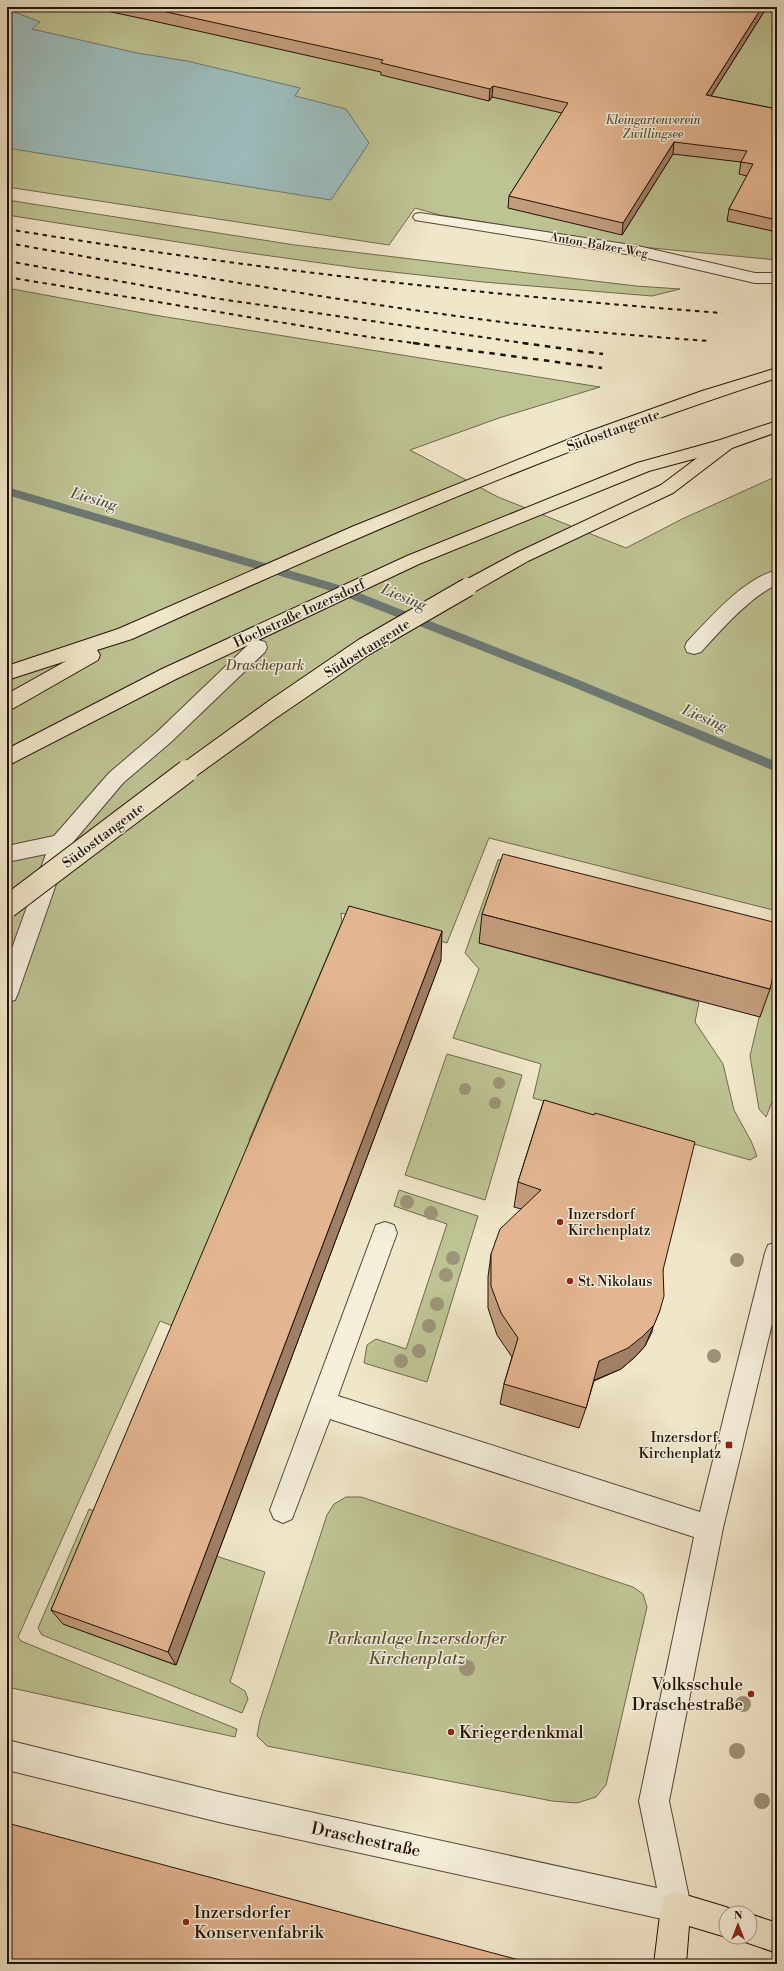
<svg xmlns="http://www.w3.org/2000/svg" width="784" height="1971" font-family="'Libre Bodoni',serif">
<style>
.green{fill:#bec393;stroke:#706a4d}
.water{fill:#9dbebe;stroke:#6c7975}
.lines{fill:none;stroke-linecap:round;stroke-linejoin:round}
.stream{fill:#6c7975;fill-rule:evenodd}
.minor-casing{stroke:#564638;stroke-width:2}
.major-casing{stroke:#221107;stroke-width:2}
.highway-casing{stroke:#221107;stroke-width:2}
.minor{fill:#f5efdc;fill-rule:evenodd}
.major{fill:#f0e6c9;fill-rule:evenodd}
.highway{fill:#f0e6c9;fill-rule:evenodd}
.rail-far1{stroke:#221107;stroke-width:2;stroke-dasharray:4.5 4.5;stroke-linecap:butt}
.rail{stroke:#221107;stroke-width:2.5;stroke-dasharray:5.5 5.5;stroke-linecap:butt}
.highway-bridge-far1-casing{stroke:#221107;stroke-width:20;stroke-linecap:butt}
.highway-bridge-casing{stroke:#221107;stroke-width:24;stroke-linecap:butt}
.highway-bridge-far1{stroke:#f0e6c9;stroke-width:18}
.highway-bridge{stroke:#f0e6c9;stroke-width:22}
.tree{fill:#9d9379}
.wall{fill:#c39c7c;stroke:#221107}
.shaded-wall{fill:#9f7f65;stroke:#221107}
.building{fill:#e3b590;stroke:#221107}
.poi-dot{fill:#8f2418;stroke:#f5efdc;stroke-width:1.5}
.labels{text-anchor:middle;stroke-width:3;stroke-linejoin:round;paint-order:stroke}
.far-park-label{font-size:12px;font-style:italic;fill:#594f38;stroke:#f5efdc}
.far-street-label{font-size:12px;fill:#221107;stroke:#f5efdc}
.street-label{font-size:14px;fill:#221107;stroke:#f5efdc}
.park-label{font-size:14px;font-style:italic;fill:#594f38;stroke:#f5efdc}
.poi-label{font-size:14px;fill:#221107;stroke:#f5efdc;text-anchor:start}
.water-label{font-size:15px;font-style:italic;fill:#4d4e47;stroke:#f5efdc}
.near-park-label{font-size:17px;font-style:italic;fill:#594f38;stroke:#f5efdc}
.near-poi-label{font-size:17px;fill:#221107;stroke:#f5efdc;text-anchor:start}
.near-street-label{font-size:17px;fill:#221107;stroke:#f5efdc}
</style>
<rect width="100%" height="100%" fill="#f0e6c9"/>
<filter id="stains"><feTurbulence type="fractalNoise" baseFrequency=".005" numOctaves="4"/><feColorMatrix values="0 0 0 0 .2 0 0 0 0 .09 0 0 0 0 .02 0 0 0 .5 -.17"/></filter>
<radialGradient id="worn" r=".72"><stop offset=".6" stop-color="#630" stop-opacity="0"/><stop offset="1" stop-color="#630" stop-opacity=".3"/></radialGradient>
<path class="green" d="M7 7H777V260L641 247 440 215 415 208 389 245 7 187Z
M7 200 295 245 636 286 680 289 652 296 483 282 357 268 235 251 7 215Z
M7 288 154 315 600 387 499 418 410 450 498 497 626 548 682 519 777 476V911L489 838 447 943 341 913 342 922 249 1140 263 1146 185 1331 160 1321 18 1637 21 1641 237 1729 235 1737 7 1687Z
M503 859 564 874 479 943 699 1002 695 1022 723 1064 734 1110 751 1141 757 1156 750 1160 533 1098 541 1064 453 1038 479 969 465 953 498 860Z
M777 926V1090L766 1117 759 1109 750 1056 774 955Z
M447 1054 522 1075 485 1200 405 1175Z
M399 1190 478 1216 427 1382 364 1363 367 1345 376 1339 406 1349 447 1224 394 1206Z
M346 1497H361L633 1587 643 1594 647 1607 606 1785 596 1797 577 1803 552 1801 267 1746 257 1736 260 1720 327 1515 334 1504Z
M89 1509 107 1516 63 1624 175 1665 216 1556 265 1572 230 1682 245 1691 248 1699 242 1713 42 1635 38 1628Z"/>
<path class="water" d="M7 9 40 22 32 29 137 53 187 61 300 88 295 96 346 109 369 143 331 200 7 148Z"/>
<g class="lines">
<path class="stream" d="M7 487 339 585 574 678 777 762V772L566 684 331 591 7 495Z"/>
<defs>
<path id="minor" d="M420 213 638 246 755 273H777V283H755L638 256 415 220 413 217 415 214Z
M777 570V584C747 600 724 627 701 652L694 654 687 652 685 647 687 642C711 617 743 579 777 570Z
M258 640 265 642 267 647 265 652 171 742 123 783 69 847 18 993 15 1000 7 1002V962L46 854 7 862V846L54 836 109 773 157 732 251 642Z
M385 1222 394 1225 397 1233 338 1396 700 1512 765 1253 768 1245 777 1242V1303L723 1528 669 1801 691 1907 687 1918 676 1922 223 1823 7 1770V1740L223 1793 657 1888 639 1801 694 1537 330 1419 292 1519 283 1523 274 1519 270 1510 373 1233 376 1225Z"/>
<path id="major" d="M676 1892 726 1907 738 1913H726V1937L689 1926 686 1964H654L661 1907 665 1896Z
M750 1914 777 1923V1953L739 1940 738 1937H750Z"/>
<path id="highway" d="M777 368V378C556 449 343 543 132 639L97 650 100 655 98 660 14 708 7 710V694L66 661 7 680V666L118 629 354 526 582 434 702 391Z
M777 421V432L732 448 673 493 528 561 474 592 468 593 462 592 459 587 462 582 516 553 661 485 697 458 649 471 419 564 176 679 7 766V749L162 669 407 556 637 463 720 440Z"/>
</defs>
<use href="#minor" class="minor-casing"/>
<use href="#major" class="major-casing"/>
<use href="#highway" class="highway-casing"/>
<use href="#minor" class="minor"/>
<use href="#major" class="major"/>
<use href="#highway" class="highway"/>
<path class="rail-far1" d="M7 229C244 268 482 295 722 313
M7 243C174 272 341 302 510 323 576 331 642 336 708 341
M7 261 213 298 530 344
M7 277 369 337 421 344"/>
<path class="rail" d="M413 343 602 368
M523 343 603 354"/>
<defs>
<path id="highway-bridge-far1" d="M186 772 273 709 364 647 468 587"/>
<path id="highway-bridge" d="M7 907 187 771"/>
</defs>
<use href="#highway-bridge-far1" class="highway-bridge-far1-casing"/>
<use href="#highway-bridge" class="highway-bridge-casing"/>
<use href="#highway-bridge-far1" class="highway-bridge-far1"/>
<use href="#highway-bridge" class="highway-bridge"/>
</g>
<g class="tree">
<circle cx="499" cy="1083" r="6"/>
<circle cx="465" cy="1089" r="6"/>
<circle cx="495" cy="1103" r="6"/>
<circle cx="407" cy="1202" r="7"/>
<circle cx="431" cy="1213" r="7"/>
<circle cx="453" cy="1258" r="7"/>
<circle cx="737" cy="1260" r="7"/>
<circle cx="446" cy="1275" r="7"/>
<circle cx="437" cy="1304" r="7"/>
<circle cx="429" cy="1326" r="7"/>
<circle cx="419" cy="1351" r="7"/>
<circle cx="714" cy="1356" r="7"/>
<circle cx="401" cy="1361" r="7"/>
<circle cx="467" cy="1668" r="8"/>
<circle cx="743" cy="1704" r="8"/>
<circle cx="737" cy="1751" r="8"/>
<circle cx="762" cy="1801" r="8"/>
</g>
<path class="wall" d="M88 7H767L711 96 777 109V232L727 221 729 209 747 176 739 174 741 162 673 154 622 235 508 208 509 196 562 113 492 97 489 101 381 75V72L149 20Z
M482 914 770 989 760 1017 479 943Z
M441 960 176 1665 63 1624 51 1610Z
M544 1100 663 1270 652 1332 645 1346 635 1357 621 1369 594 1381 586 1408 579 1428 500 1404 504 1384 512 1357 497 1335 488 1308V1277L491 1254 521 1209 514 1207 518 1182Z
M777 1614V1637L773 1635Z"/>
<path class="shaded-wall" d="M762 7H767L704 107 706 95Z
M493 86 492 97 489 101 490 89Z
M674 142 673 154 622 235 623 223Z
M442 931 441 960 176 1665 168 1652Z
M660 1310 645 1346 635 1357 621 1369 592 1381 599 1361Z"/>
<path class="building" d="M144 7H762L706 95 777 109V220L729 209 753 164 741 162 747 151 674 142 623 223 509 196 568 103 493 86 490 89 381 63 383 60Z
M503 854 777 923V960L770 989 482 914Z
M349 906 442 931 168 1652 51 1610Z
M544 1100 594 1115 595 1113 695 1142 663 1270 664 1296 660 1310 654 1325 643 1336 628 1348 599 1361 586 1408 504 1384 518 1338 501 1313 491 1286V1254L500 1229 541 1190 518 1182Z
M7 1823 534 1964H7Z"/>
<g class="poi-dot">
<circle cx="560" cy="1222" r="4"/>
<circle cx="570" cy="1281" r="4"/>
<rect x="725" y="1441" width="8" height="8" rx="2"/>
<circle cx="751" cy="1694" r="4"/>
<circle cx="451" cy="1732" r="4"/>
<circle cx="186" cy="1922" r="4"/>
</g>
<g class="labels">
<g class="far-park-label">
<text x="653" y="124">Kleingartenverein<tspan x="653" dy="14">Zwillingsee</tspan></text>
</g>
<g class="far-street-label">
<text transform="translate(599 245) rotate(10)" y="4">Anton-Balzer-Weg</text>
</g>
<g class="street-label">
<text transform="translate(613 430) rotate(-20)" y="5">Südosttangente</text>
<text transform="translate(299 613) rotate(-25)" y="5">Hochstraße Inzersdorf</text>
<text transform="translate(367 648) rotate(-32)" y="5">Südosttangente</text>
<text transform="translate(103 835) rotate(-37)" y="5">Südosttangente</text>
</g>
<g class="park-label">
<text x="265" y="670">Draschepark</text>
</g>
<g class="poi-label">
<text x="568" y="1219">Inzersdorf<tspan x="568" dy="16">Kirchenplatz</tspan></text>
<text x="578" y="1286">St. Nikolaus</text>
<text x="721" y="1442" text-anchor="end">Inzersdorf,<tspan x="721" dy="16">Kirchenplatz</tspan></text>
</g>
<g class="water-label">
<text transform="translate(94 499) rotate(16)" y="5">Liesing</text>
<text transform="translate(404 597) rotate(22)" y="5">Liesing</text>
<text transform="translate(705 718) rotate(23)" y="5">Liesing</text>
</g>
<g class="near-park-label">
<text x="417" y="1644">Parkanlage Inzersdorfer<tspan x="417" dy="20">Kirchenplatz</tspan></text>
</g>
<g class="near-poi-label">
<text x="743" y="1690" text-anchor="end">Volksschule<tspan x="743" dy="20">Draschestraße</tspan></text>
<text x="459" y="1738">Kriegerdenkmal</text>
<text x="194" y="1918">Inzersdorfer<tspan x="194" dy="20">Konservenfabrik</tspan></text>
</g>
<g class="near-street-label">
<text transform="translate(366 1839) rotate(12)" y="6">Draschestraße</text>
</g>
</g>
<rect width="784" height="1971" fill="none" stroke="#f0e6c9" stroke-width="24"/>
<rect x="8" y="8" width="768" height="1955" fill="none" stroke="#221107" stroke-width="2"/>
<rect x="12" y="12" width="760" height="1947" fill="none" stroke="#221107"/>
<g transform="translate(738 1925)"><circle r="19" fill="#f5efdc" stroke="#a19687"/>
<path d="M0-3L7 15L0 10L-7 15Z" fill="#8f2418"/>
<text y="-6" font-size="11" font-weight="bold" text-anchor="middle" fill="#221107">N</text>
</g>
<rect width="100%" height="100%" filter="url(#stains)"/>
<rect width="100%" height="100%" fill="url(#worn)"/>
</svg>
